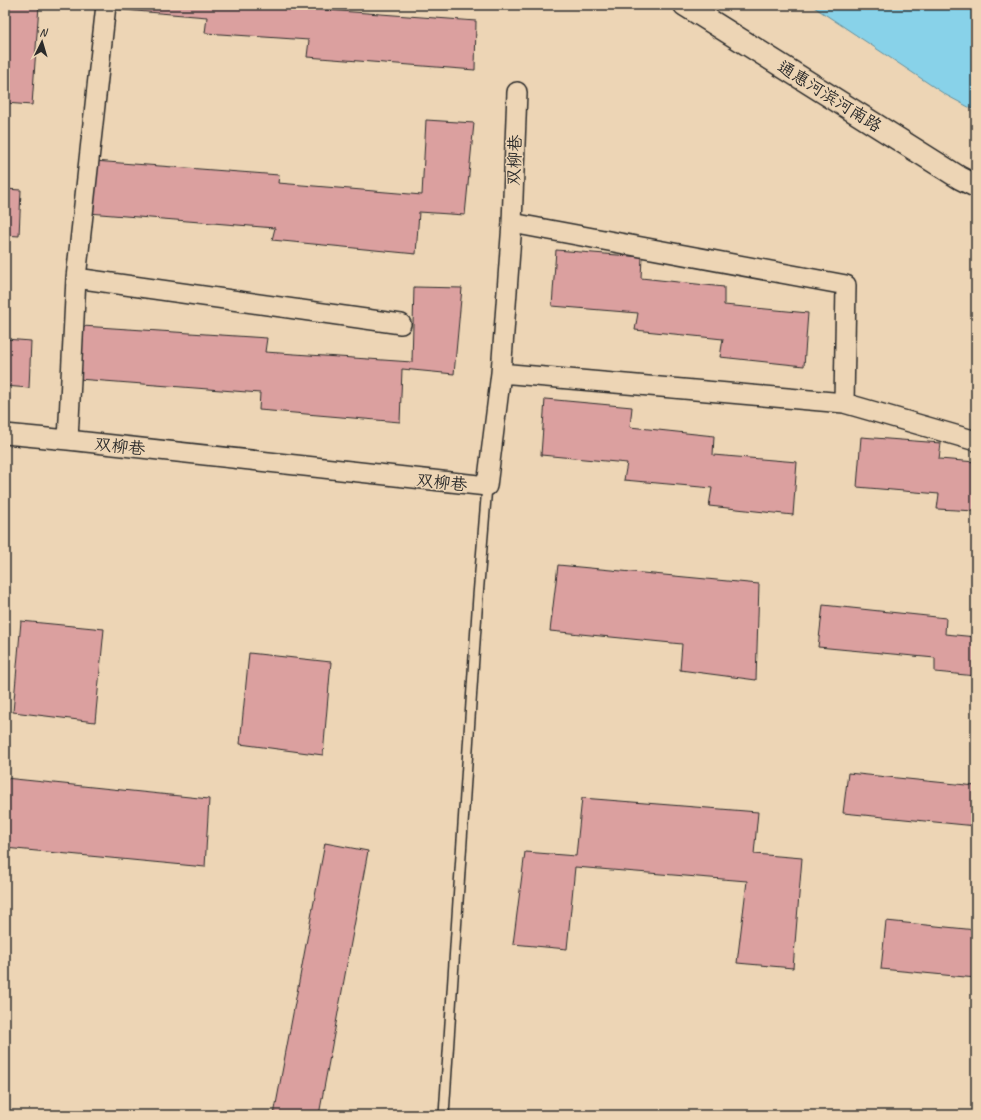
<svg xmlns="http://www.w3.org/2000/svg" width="981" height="1120" font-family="Caveat,'LXGW WenKai TC',sans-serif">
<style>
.water{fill:#88d2e9;stroke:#638f9d}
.building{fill:#dba09f;stroke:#2b2b2b}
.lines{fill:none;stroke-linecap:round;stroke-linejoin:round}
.lane-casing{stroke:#2b2b2b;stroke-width:12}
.street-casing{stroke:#2b2b2b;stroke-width:22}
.secondary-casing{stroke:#2b2b2b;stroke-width:25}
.lane{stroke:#edd5b5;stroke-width:9}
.street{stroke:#edd5b5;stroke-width:19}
.secondary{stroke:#edd5b5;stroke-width:22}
.labels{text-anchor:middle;stroke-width:3;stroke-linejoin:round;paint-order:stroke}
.street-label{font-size:17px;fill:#2b2b2b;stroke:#edd5b5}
</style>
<rect width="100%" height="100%" fill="#edd5b5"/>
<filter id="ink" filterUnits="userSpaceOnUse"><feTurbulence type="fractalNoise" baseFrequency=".025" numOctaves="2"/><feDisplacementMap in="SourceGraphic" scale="8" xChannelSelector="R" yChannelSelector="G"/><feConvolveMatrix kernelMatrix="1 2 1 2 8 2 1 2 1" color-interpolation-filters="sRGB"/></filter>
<g filter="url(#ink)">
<path class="water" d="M811 5H976V111L946 95Z"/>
<path class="building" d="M5 5H39L32 105 5 103Z
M112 5H312V9L476 21 475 70 307 57 309 40 205 33 207 17 112 9Z
M426 120 474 123 465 215 419 212 416 254 272 240 275 228 88 213 94 161 279 175 278 183 422 195Z
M5 189 21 190 19 236 5 235Z
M556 250 642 257 641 278 724 287V305L808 313 804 366 720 357 723 339 635 330 638 313 552 306Z
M414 287 462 288 454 374 402 369 400 422 259 410 260 393 78 379 82 326 267 338 265 352 412 362Z
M5 339 31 341 29 388 5 386Z
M545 399 632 407 630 427 714 436 713 455 797 462 793 515 709 506 712 488 624 480 627 463 541 455Z
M861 437 941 443 939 459 976 462V511L937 509 939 494 857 487Z
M558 565 759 584 756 680 680 670 682 644 550 631Z
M823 605 946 618 945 634 976 637V676L935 672V658L818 647Z
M21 621 104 629 95 722 13 712Z
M249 653 331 662 323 755 240 744Z
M848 773 976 786V826L843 813Z
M5 778 209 799 205 867 5 848Z
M582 798 758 812 754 854 802 858 793 968 737 963 747 881 575 867 567 949 513 944 525 852 576 856Z
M325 843 368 851 319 1115H274Z
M886 921 976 930V978L881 969Z"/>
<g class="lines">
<defs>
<path id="lane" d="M444 1115 478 596 487 486"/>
<path id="street" d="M512 223 846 285 844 403
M76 278 106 5
M501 373 844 403 976 441
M5 434 68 440 487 486 501 373 512 223 517 92
M68 440 76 278 401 324"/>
<path id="secondary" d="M685 5 960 178 976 186"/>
</defs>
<use href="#lane" class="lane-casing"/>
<use href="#street" class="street-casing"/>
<use href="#secondary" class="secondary-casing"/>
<use href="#lane" class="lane"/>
<use href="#street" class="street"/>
<use href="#secondary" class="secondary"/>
</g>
</g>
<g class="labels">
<g class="street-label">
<text transform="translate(830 96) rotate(32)" y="6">通惠河滨河南路</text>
<text transform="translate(514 160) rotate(-88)" y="6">双柳巷</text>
<text transform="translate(120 446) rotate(6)" y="6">双柳巷</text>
<text transform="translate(442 482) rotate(6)" y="6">双柳巷</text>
</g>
</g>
<rect width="981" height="1120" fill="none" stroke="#edd5b5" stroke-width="20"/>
<rect x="10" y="10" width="961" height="1100" fill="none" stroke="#2b2b2b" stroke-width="1.5" filter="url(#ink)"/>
<g transform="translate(42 42) rotate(5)" stroke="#edd5b5" stroke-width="3" paint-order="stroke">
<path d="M0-3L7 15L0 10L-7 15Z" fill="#2b2b2b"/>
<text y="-6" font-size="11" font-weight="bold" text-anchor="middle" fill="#2b2b2b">N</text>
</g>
</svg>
